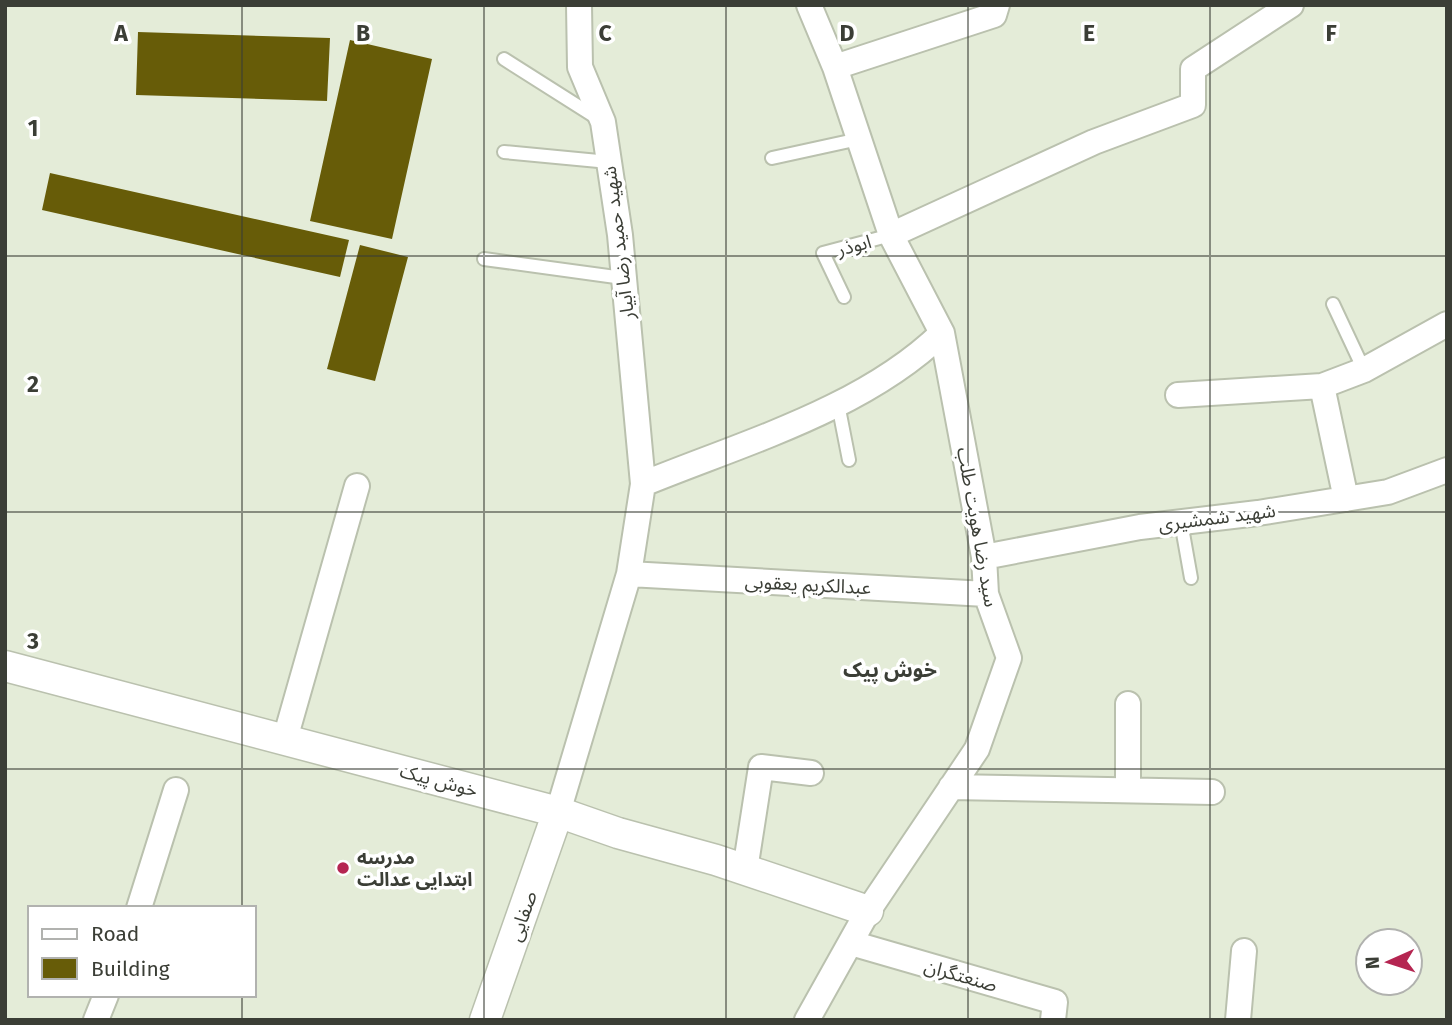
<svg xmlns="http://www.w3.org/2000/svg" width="1452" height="1025" font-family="'Fira Sans','Noto Sans Arabic',sans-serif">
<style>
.building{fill:#675c08}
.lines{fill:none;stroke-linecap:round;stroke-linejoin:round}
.service-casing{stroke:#bac1ae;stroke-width:16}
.minor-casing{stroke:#bac1ae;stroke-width:28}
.tertiary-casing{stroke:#bac1ae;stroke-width:33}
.service{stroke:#fff;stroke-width:12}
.minor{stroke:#fff;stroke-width:24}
.tertiary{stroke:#fff;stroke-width:30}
.grid{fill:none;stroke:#3b3e36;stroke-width:2;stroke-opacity:0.55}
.poi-dot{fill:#b52551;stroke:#fff;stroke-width:2.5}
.labels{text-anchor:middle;stroke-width:7;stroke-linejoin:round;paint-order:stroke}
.street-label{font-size:19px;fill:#3b3e36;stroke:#fff}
.poi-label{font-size:19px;font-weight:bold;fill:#3b3e36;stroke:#fff;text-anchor:start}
.neighbourhood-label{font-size:21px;font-weight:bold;fill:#3b3e36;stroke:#fff}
.grid-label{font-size:23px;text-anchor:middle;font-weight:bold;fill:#3b3e36;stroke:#fff;stroke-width:7;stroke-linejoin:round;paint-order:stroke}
</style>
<rect width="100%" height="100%" fill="#e4ecd8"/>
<path class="building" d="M138 32 330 38 327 101 136 95Z
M350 40 432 59 392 239 310 221Z
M50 173 349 240 340 277 42 210Z
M360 245 408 257 375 381 327 369Z"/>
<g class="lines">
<defs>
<path id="service" d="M504 59 597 118
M504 152 609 162
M772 158 859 139
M484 259 623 278
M844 297 823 253 891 235
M1333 304 1364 370
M838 404 849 460
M1181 522 1191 578"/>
<path id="minor" d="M835 67 994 15 997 5
M891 235 1094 142 1193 105V69L1291 5
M1178 395 1322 386
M643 484C743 443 864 409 942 333
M1346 499 1322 386 1364 370 1447 324
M984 557 1140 527 1258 513 1388 492 1447 470
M629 574 986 594
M1128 704V790
M285 739 357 486
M951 787 1212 792
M558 812 629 574 643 484 620 235 603 122 580 67 579 5
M745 870 761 767 811 773
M139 908 176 790
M851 943 1055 1002 1053 1020
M96 1020 106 995
M807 1020 868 911 977 749 1009 658 986 594 984 557 942 333 891 235 835 67 809 5
M1238 1020 1244 951"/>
<path id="tertiary" d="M5 666 558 812 618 833 716 860 868 911
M485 1020 558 812"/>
</defs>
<use href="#service" class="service-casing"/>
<use href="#minor" class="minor-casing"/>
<use href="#tertiary" class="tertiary-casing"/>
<use href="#service" class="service"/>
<use href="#minor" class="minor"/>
<use href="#tertiary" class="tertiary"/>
</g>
<path class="grid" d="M242 5V908M484 5V1020M726 5V1020M968 5V1020M1210 5V1020M5 256H1447M5 512H1447M5 769H1447M242 995V1020"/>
<circle class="poi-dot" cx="343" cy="868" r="7"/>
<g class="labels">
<g class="street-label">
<text transform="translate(618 243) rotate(-97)" y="7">شهید حمید رضا آبیار</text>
<text transform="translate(854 245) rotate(-15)" y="7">ابوذر</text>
<text transform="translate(1217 517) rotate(-7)" y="7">شهید شمشیری</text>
<text transform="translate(978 527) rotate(80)" y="7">سید رضا هویت طلب</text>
<text transform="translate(808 584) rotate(3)" y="7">عبدالکریم یعقوبی</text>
<text transform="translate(439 780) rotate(15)" y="7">خوش پیک</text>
<text transform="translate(522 916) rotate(-71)" y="7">صفایی</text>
<text transform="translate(961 975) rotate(16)" y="7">صنعتگران</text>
</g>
<g class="poi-label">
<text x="357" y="864">مدرسه<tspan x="357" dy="22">ابتدایی عدالت</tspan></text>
</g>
<g class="neighbourhood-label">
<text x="890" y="677">خوش پیک</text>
</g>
</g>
<g class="grid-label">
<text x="121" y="41">A</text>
<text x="363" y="41">B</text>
<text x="605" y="41">C</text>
<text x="847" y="41">D</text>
<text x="1089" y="41">E</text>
<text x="1331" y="41">F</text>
<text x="33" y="136">1</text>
<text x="33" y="392">2</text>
<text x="33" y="649">3</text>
</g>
<rect width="1452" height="1025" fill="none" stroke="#3b3e36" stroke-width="14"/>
<rect x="28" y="906" width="228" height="91" fill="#ffffff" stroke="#b1b2af" stroke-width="2"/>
<rect x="42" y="929" width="35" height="10" fill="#ffffff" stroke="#b1b2af" stroke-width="2"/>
<text x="91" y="941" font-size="21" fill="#3b3e36">Road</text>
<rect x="42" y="958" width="35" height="21" fill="#675c08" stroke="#b1b2af" stroke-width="2"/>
<text x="91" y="976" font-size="21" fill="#3b3e36">Building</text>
<g transform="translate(1389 962) rotate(267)"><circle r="33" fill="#ffffff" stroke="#b1b2af" stroke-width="2"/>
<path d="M0-5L12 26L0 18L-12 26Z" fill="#b52551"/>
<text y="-10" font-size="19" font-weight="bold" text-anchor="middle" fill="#3b3e36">N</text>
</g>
</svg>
